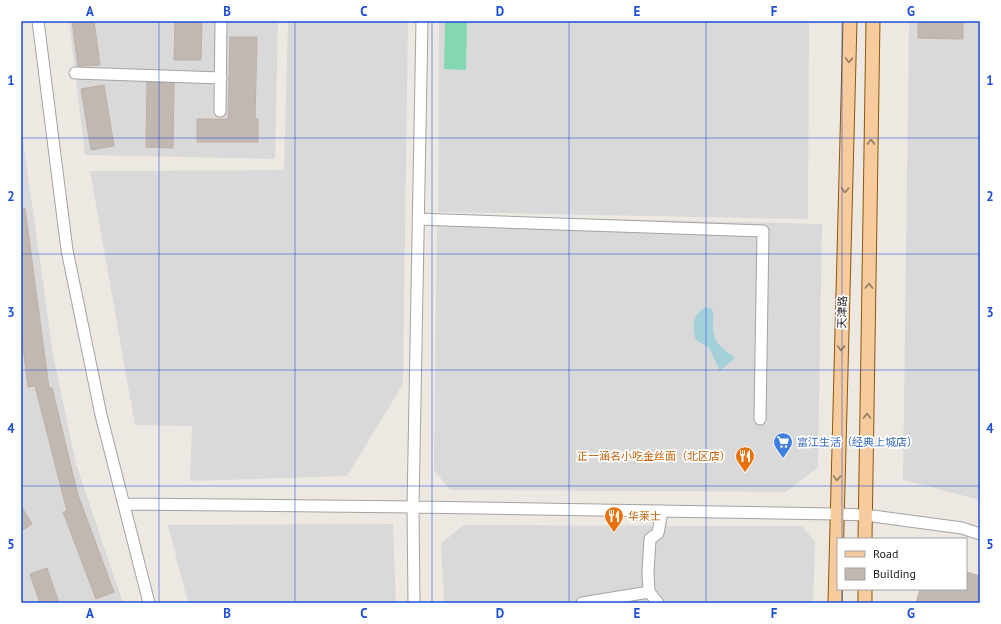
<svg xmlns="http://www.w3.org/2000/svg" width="1001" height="624" font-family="'PT Sans','Noto Sans SC',sans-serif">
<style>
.residential{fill:#dad9d9}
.pitch{fill:#83d8b3}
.water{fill:#a4d0d9}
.building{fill:#c1b8b2;stroke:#beafa5}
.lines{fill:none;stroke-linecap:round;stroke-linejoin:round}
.minor-casing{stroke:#a3a3a3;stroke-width:13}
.major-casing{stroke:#8c5808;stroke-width:15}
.minor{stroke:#fff;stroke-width:11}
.major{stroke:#f6cb9e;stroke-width:13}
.oneway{stroke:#947c64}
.grid{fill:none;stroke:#1d4ed8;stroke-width:1;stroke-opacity:0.55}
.labels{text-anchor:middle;stroke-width:3.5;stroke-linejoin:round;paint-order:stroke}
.street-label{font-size:11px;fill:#1c1c1c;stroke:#fff}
.shop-label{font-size:11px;fill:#366cbe;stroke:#fff;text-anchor:start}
.food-label{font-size:11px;fill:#c56008;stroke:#fff;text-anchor:end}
.neatline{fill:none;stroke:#1d4ed8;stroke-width:1.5}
.grid-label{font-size:13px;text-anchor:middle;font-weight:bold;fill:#1d4ed8}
</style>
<rect width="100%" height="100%" fill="#ede9e2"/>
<path class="residential" d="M69 21H278L275 159 85 155Z
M288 21H408L403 384 347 476 190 481 192 426 135 425 90 171 284 170Z
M439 21H809L808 219 438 212Z
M909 21H980V500L903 480Z
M21 125 53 354 76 464 123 603H21Z
M437 215 822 224 818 467 786 492 450 490 434 470Z
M393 524 396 603H188L168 525Z
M463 525 802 526 815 542 813 603H444L441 544Z"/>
<path class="pitch" d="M445 21H467L466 70 444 69Z"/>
<path class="water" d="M706 307 712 309C714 315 713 319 713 325 713 344 722 347 735 358L720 371 709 348 696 340C692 327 692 314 706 307Z"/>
<path class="building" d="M72 21H94L100 65 78 66Z
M175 21H202L201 60H174Z
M918 21H963V39L918 38Z
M230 37H257L255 119H258V142H197V119H228Z
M147 82 174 83 173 148 146 147Z
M104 85 114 146 91 150 81 89Z
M25 208 49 388H52L78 495 114 592 96 599 63 512 67 511 35 386 28 387 21 331V209Z
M21 506 32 524 21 531Z
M47 568 59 603H40L30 574Z
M966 572 980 576V603H916L920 589H966Z"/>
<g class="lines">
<defs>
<path id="minor" d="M38 21 67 250 101 415 149 603
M75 73 221 78
M220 111 221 21
M418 219 763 231 760 419
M124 504 413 507 836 514 865 515 962 528 980 534
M649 592 648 572 650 539 658 533 662 511
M414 603 413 507 422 21
M582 603 649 592 658 603"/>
<path id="major" d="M865 539 873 21
M835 603 850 21
M865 603V589"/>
</defs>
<use href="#minor" class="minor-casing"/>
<use href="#major" class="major-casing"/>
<use href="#minor" class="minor"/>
<use href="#major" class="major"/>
</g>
<defs><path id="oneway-chevron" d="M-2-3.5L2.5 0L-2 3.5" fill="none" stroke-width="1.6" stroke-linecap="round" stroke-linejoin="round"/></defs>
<g class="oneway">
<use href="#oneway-chevron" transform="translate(849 60) rotate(92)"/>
<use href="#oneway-chevron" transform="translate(871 142) rotate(-89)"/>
<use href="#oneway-chevron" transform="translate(845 190) rotate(92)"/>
<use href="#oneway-chevron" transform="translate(869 286) rotate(-89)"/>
<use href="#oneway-chevron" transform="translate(841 348) rotate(92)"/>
<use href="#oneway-chevron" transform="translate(867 416) rotate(-89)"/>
<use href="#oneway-chevron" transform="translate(837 478) rotate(92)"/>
</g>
<path class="grid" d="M159 21V603M295 21V603M432 21V603M569 21V603M706 21V603M842 21V539M21 138H980M21 254H980M21 370H980M21 486H980M842 589V603"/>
<defs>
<symbol id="supermarket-pin" viewBox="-11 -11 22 30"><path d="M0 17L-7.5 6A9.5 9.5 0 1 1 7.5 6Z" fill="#3f7fe0" stroke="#fff"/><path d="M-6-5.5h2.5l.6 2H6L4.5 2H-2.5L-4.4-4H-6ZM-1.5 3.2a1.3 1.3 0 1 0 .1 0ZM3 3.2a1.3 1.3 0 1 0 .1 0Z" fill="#fff"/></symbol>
<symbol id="restaurant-pin" viewBox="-11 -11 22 30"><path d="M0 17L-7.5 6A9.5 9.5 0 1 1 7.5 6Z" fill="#e8710a" stroke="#fff"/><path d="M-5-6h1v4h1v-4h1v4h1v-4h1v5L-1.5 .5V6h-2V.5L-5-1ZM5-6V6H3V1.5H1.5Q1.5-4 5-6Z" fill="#fff"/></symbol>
</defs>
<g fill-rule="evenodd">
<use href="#supermarket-pin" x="772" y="431" width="22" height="30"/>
<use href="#restaurant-pin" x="734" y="445" width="22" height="30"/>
<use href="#restaurant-pin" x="603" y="505" width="22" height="30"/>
</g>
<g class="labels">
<g class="street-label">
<text transform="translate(842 312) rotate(-88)" y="4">天津路</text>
</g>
<g class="shop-label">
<text x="797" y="446">富江生活（经典上城店）</text>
</g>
<g class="food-label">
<text x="731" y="460">正一涵名小吃金丝面（北区店）</text>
<text x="628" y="520" text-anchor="start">华莱士</text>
</g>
</g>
<rect width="1001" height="624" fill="none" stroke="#ffffff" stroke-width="44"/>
<rect x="837" y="538" width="130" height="52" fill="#ffffff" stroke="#a4a4a4"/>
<rect x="845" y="551" width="20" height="6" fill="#f6cb9e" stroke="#a4a4a4"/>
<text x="873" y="558" font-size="12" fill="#1c1c1c">Road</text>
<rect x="845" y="568" width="20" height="12" fill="#c1b8b2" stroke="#a4a4a4"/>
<text x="873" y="578" font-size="12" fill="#1c1c1c">Building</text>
<rect x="22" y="22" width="957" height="580" class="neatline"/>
<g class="grid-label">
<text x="90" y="16">A</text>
<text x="227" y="16">B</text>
<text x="364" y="16">C</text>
<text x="500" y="16">D</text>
<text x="637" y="16">E</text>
<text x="774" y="16">F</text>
<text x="911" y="16">G</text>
<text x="11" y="85">1</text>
<text x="990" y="85">1</text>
<text x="11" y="201">2</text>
<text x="990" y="201">2</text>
<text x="11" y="317">3</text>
<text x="990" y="317">3</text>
<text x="11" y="433">4</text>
<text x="990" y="433">4</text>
<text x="11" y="549">5</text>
<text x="990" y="549">5</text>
<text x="90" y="618">A</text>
<text x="227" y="618">B</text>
<text x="364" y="618">C</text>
<text x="500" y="618">D</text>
<text x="637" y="618">E</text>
<text x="774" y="618">F</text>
<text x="911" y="618">G</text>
</g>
</svg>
